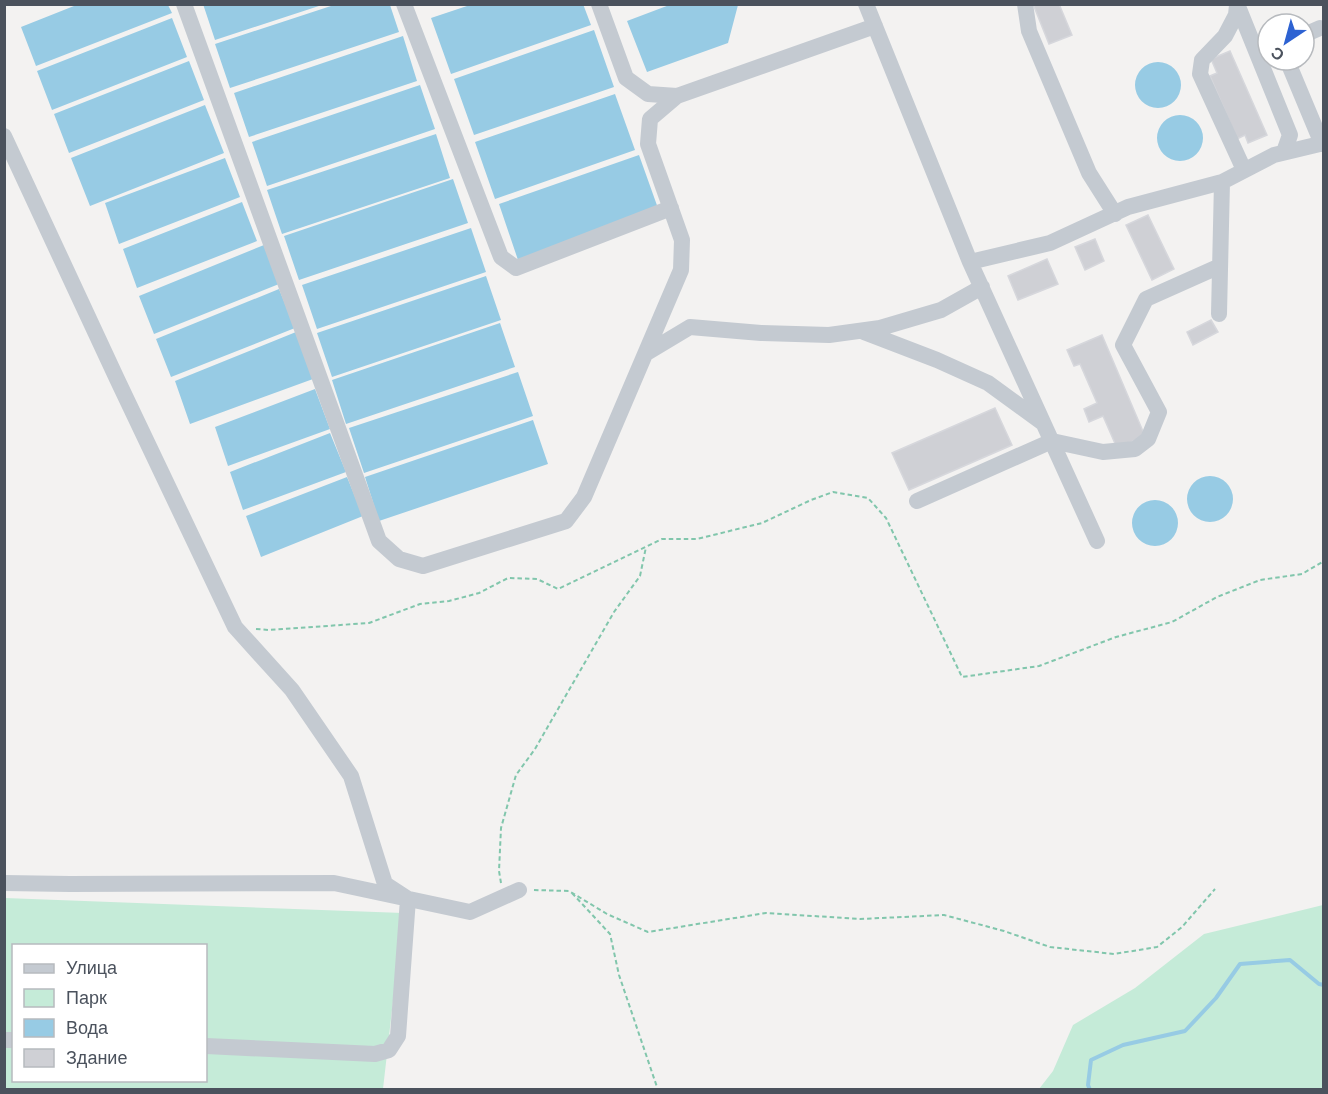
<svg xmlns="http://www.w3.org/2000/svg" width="1328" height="1094" font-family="Arial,sans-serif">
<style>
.green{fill:#c5ebd8;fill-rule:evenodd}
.water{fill:#97cbe4}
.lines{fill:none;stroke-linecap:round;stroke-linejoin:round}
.stream{stroke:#97cbe4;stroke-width:4}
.building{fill:#cfd0d5;stroke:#d6d7dc;stroke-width:1.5}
.path{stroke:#81c6ac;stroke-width:2;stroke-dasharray:4.5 3;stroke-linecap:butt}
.minor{stroke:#c4cad1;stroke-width:16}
</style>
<rect width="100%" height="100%" fill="#f3f2f1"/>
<path class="green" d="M5 898 403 913 383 1089 5 1090ZM14 946H206V1080H14Z
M1323 905V1089H1039L1053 1071 1073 1025 1135 988 1204 934Z"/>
<path class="water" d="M79 4 168 5 172 13 36 66 21 27Z
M203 4H322V5L215 40Z
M583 4 591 25 451 74 431 18 470 5Z
M672 4 738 5 728 43 647 72 627 21Z
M334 5H390L399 32 230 88 215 44Z
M172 18 187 57 52 110 37 71Z
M594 30 614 87 474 135 454 79Z
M403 36 417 81 249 137 234 93Z
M189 61 204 100 69 153 54 114Z
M1135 85a23 23 0 1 1 46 0a23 23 0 1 1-46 0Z
M420 85 435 129 267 186 252 142Z
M615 94 635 150 495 199 475 142Z
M205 105 224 153 90 206 71 158Z
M1157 138a23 23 0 1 1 46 0a23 23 0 1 1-46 0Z
M436 134 450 178 282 234 267 190Z
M639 155 659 211 518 260 499 204Z
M225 158 240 197 119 244 105 203Z
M453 179 468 223 299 280 284 236Z
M242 202 257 241 137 288 123 249Z
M471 228 486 272 317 329 302 285Z
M264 245 279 284 154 334 139 296Z
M486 276 501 320 332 377 317 333Z
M279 289 295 328 171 377 156 339Z
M500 323 515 367 346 424 332 380Z
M296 332 313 379 190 424 175 381Z
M518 372 533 416 364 473 349 428Z
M315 389 330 429 228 466 215 427Z
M533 420 548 464 379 521 365 477Z
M330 433 346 472 243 510 230 472Z
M1187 499a23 23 0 1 1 46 0a23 23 0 1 1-46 0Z
M347 477 363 516 261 557 246 516Z
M1132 523a23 23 0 1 1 46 0a23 23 0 1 1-46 0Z"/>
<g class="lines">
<path class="stream" d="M1090 1090 1088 1085 1091 1060 1123 1045 1185 1031 1216 998 1240 964 1290 960 1319 984 1324 985"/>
</g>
<path class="building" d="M1033 4H1059L1072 35 1049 44Z
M1230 51 1267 135 1248 143 1245 135 1237 139 1210 76 1217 73 1211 59Z
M1148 215 1174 269 1152 280 1126 225Z
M1095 239 1104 261 1085 270 1075 247Z
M1047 259 1058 284 1018 300 1008 276Z
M1211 320 1218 332 1193 345 1187 332Z
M1102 335 1145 436 1117 448 1103 416 1089 422 1084 409 1097 403 1080 364 1074 366 1067 350Z
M995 408 1012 445 909 490 892 453Z"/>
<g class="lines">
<path class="path" d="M256 629 269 630 369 623 420 604 449 601 479 593 508 578 537 579 558 589 662 539H697L762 523 811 500 833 492 868 498 886 518 962 677 1039 666 1116 637 1172 622 1217 597 1260 580 1302 574 1324 561
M501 883 499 871 501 828 516 775 535 749 614 612 640 576 646 547
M534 890 569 891 607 914 648 932 766 913 860 919 944 915 1004 931 1050 947 1114 954 1157 947 1182 927 1215 889
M572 893 610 934 619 975 658 1090"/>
<path class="minor" d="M184 4 379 541 399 559 423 566 566 521 584 497 681 270 682 240 648 144 650 119 677 96 875 26
M404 4 501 257 516 268 671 208
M599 4 626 78 648 94 677 96
M866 4 970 262 1097 541
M1025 4 1029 31 1089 173 1115 214
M1237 4 1290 135 1284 152
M1237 5 1236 15 1225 36 1202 60 1200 74 1244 170
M1304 35 1320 28
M1287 60 1322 144
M4 136 117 379 235 627 292 690 351 776 385 884 408 899 398 1036 389 1050 375 1054 206 1046
M970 262 1050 243 1128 207 1222 182 1274 155 1324 143
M1219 314 1222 182
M864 332 937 360 988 383 1043 423
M645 354 690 327 761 333 829 335 880 328 941 310 982 287
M917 501 1052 441 1103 452 1135 449 1148 439 1159 412 1123 345 1146 299 1220 266
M4 883 70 884 334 883 470 912 519 890
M4 1040H14"/>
</g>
<rect width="1328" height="1094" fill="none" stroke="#4b525d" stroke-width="12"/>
<rect x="12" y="944" width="195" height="138" fill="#ffffff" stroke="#b7babe" stroke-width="1.5"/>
<rect x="24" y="964" width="30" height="9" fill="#c4cad1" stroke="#b7babe" stroke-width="1.5"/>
<text x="66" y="974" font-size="18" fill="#4b525d">Улица</text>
<rect x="24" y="989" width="30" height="18" fill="#c5ebd8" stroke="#b7babe" stroke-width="1.5"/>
<text x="66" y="1004" font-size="18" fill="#4b525d">Парк</text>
<rect x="24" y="1019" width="30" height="18" fill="#97cbe4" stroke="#b7babe" stroke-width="1.5"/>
<text x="66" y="1034" font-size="18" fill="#4b525d">Вода</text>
<rect x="24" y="1049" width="30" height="18" fill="#cfd0d5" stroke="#b7babe" stroke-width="1.5"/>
<text x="66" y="1064" font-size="18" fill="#4b525d">Здание</text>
<g transform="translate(1286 42) rotate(216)"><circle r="28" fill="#ffffff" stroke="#b7babe" stroke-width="1.5"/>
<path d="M0-4.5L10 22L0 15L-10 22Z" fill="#2d62d2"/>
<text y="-9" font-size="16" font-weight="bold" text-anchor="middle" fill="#4b525d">С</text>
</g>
</svg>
